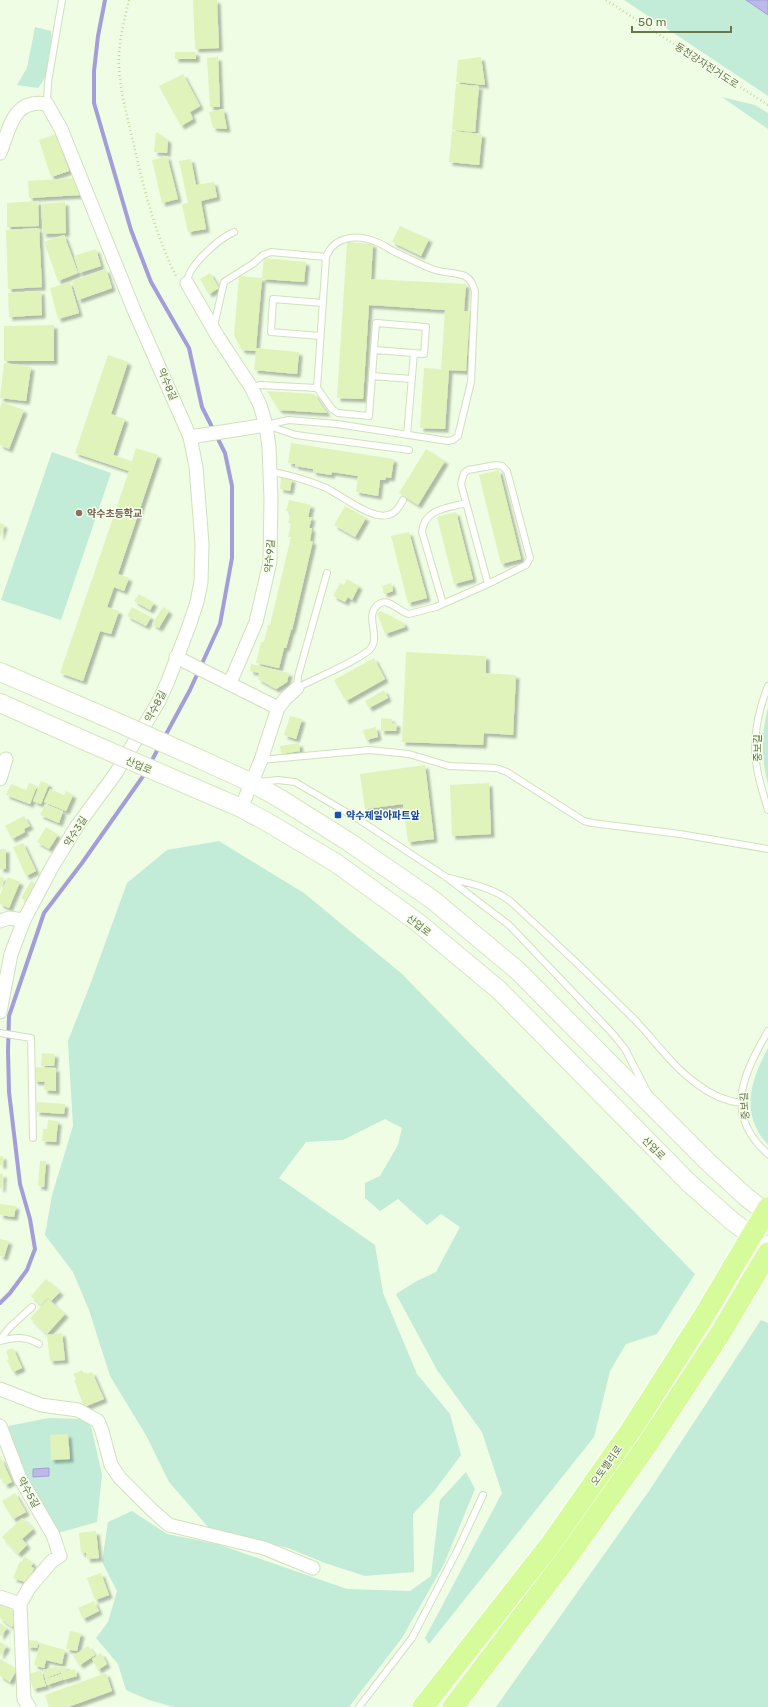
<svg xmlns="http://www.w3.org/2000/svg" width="768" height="1707" font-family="Rubik,'Noto Sans KR',sans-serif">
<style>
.green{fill:#c2ebd8}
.water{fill:#bcb8e7;stroke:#a39ed9}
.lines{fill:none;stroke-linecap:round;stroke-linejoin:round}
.stream{stroke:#a39ed9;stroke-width:4}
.building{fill:#e0f3bb;filter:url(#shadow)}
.service-casing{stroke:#d1e0bc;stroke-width:8}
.minor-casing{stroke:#d1e0bc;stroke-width:15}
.secondary-casing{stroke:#d6e7bd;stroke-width:20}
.trunk-casing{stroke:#fff;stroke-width:23}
.path{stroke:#c5d89e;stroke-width:2.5;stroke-dasharray:1 3;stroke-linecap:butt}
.service{stroke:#fff;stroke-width:6}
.minor{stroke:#fff;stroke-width:13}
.secondary{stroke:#fff;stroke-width:18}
.trunk{stroke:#d6fb9a;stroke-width:21}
.secondary-bridge-casing{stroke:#d6e7bd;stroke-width:20;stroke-linecap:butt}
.trunk-bridge-casing{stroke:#fff;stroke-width:23;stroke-linecap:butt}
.secondary-bridge{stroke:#fff;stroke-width:18}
.trunk-bridge{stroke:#d6fb9a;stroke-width:21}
.education-dot{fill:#8d6e63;stroke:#f4ffeb;stroke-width:1.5}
.transit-dot{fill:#1a4fb4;stroke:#f4ffeb;stroke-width:1.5}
.labels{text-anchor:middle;stroke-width:3;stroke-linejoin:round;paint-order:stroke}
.street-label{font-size:10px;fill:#697649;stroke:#f4ffeb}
.education-label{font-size:10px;font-weight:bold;fill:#785e54;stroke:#f4ffeb;text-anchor:start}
.transit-label{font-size:10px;font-weight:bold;fill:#164399;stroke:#f4ffeb;text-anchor:start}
</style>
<defs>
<filter id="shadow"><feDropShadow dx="3.5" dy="3.5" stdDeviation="1" flood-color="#0004"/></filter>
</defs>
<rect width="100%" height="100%" fill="#effde4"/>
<path class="green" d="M624 0H746L768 15V96Z
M35 27 51 31C54 49 50 74 38 88L17 85 27 68Z
M722 97 755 105 768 113V129Z
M52 452 111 473 61 620 1 600Z
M768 708V784C761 758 761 734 768 708Z
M219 841 304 893 402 974 695 1274 657 1334 626 1344 610 1371 594 1437 429 1644 425 1638 502 1493 482 1432 437 1370 396 1294 415 1282 436 1272 460 1227 441 1214 427 1225 398 1199 380 1211 365 1198V1183L380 1176 398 1145 402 1128 385 1119 343 1140 306 1142 279 1178 375 1245 383 1293 417 1374 450 1414 461 1455 435 1490 413 1514 414 1572 365 1576 325 1563 288 1548 209 1528 169 1482 147 1437 110 1376 89 1310 73 1272 45 1235 52 1195 73 1126 68 1041 90 985 127 883 167 850Z
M768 1048V1145C740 1114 750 1082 768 1048Z
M761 1320 768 1323V1707H496L649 1491Z
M49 1418 83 1419 91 1426 102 1475 97 1522 58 1533 27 1479 8 1426Z
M466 1472 475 1489 444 1564 402 1638 349 1707H174L149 1700 126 1690 118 1664 96 1638 108 1622 117 1591 102 1562 108 1522 132 1511 167 1534 217 1544 347 1589 410 1591 431 1576 440 1500Z"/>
<path class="water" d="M746 0H768V15Z
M49 1468V1476L33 1477V1469Z"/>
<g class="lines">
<path class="stream" d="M105 0 98 36 94 71V103L131 230 151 282 189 348 202 407 225 453 232 486V558L220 624 190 690 164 738
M150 764 160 745
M0 1303 10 1293 27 1270 35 1249 30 1219 20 1184 9 1092 8 1051 9 1016 44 913 82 863 146 772"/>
</g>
<path class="building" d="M193 0H217L219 48 195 49Z
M175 52H196V59H175Z
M218 57 220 107H210L207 58Z
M481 57 485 85 456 82 458 60Z
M183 74 200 106 190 112 193 119 181 126 159 86Z
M456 84 479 86 475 132 452 130Z
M223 109 227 129 213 128 209 112Z
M452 131 482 134 479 165 449 162Z
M156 132 168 140 167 153 154 152Z
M56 134 69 171 51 177 39 140Z
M167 156 178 199 162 203 152 160Z
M191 159 196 185 214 182 217 197 201 201 206 229 188 232 182 204 188 203 179 161Z
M74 178 80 195 29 198 28 181Z
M38 201 39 226 7 227V203Z
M65 202 66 233 43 234 41 204Z
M400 226 429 239 421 256 392 242Z
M39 228 42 287 8 289 6 230Z
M64 235 78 273 58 281 44 242Z
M347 242 373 244 371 279 466 284 464 311H470L466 371 449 370 445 429 420 428 424 368 441 369 445 310 369 305 363 399 337 398Z
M96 249 101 266 79 273 74 256Z
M264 258 306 262 304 282 262 279 256 348 299 352 297 374 254 370 256 351 242 350 234 335 239 276 262 278Z
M106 269 112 288 78 300 72 281Z
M210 273 219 288 209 294 200 279Z
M70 282 79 313 58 319 50 288Z
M41 291 42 315 9 317 8 293Z
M54 325V361H4V326Z
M108 355 128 362 111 414 125 419 113 455 132 461 136 448 158 455 118 574 129 578 124 591 114 587 107 607 119 611 111 634 100 631 83 681 60 673 129 471 75 453Z
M4 363 31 367 26 401 0 398Z
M267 391 314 394 327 413 279 410Z
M2 402 24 410 9 449 0 445V408Z
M291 443 394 459 391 478 386 477 385 480H380L378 496 356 492 358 476 332 472 331 475 313 472V469L295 466V464L288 463Z
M426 449 445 461 418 505 399 493Z
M499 470 521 559 501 564 479 475Z
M281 477 292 479 290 491 280 489Z
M289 500 311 505 308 517H312L309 528H312L310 541H313L292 630H291L286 648H284L279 668 256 663 261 642H264L268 625H270L291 537H288L291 524 288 523 291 512 286 511Z
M345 506 366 518 355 537 334 525Z
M456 512 473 579 454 584 437 517Z
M0 523 4 525 0 538Z
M409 532 427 598 408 603 391 536Z
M347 579 359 586 352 600 348 597 345 602 333 596 340 583 344 585Z
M391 583 393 591 384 594 382 586Z
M139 594 154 603 150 610 134 601Z
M132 607 151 617 146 626 127 616Z
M163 607 169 611 159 628 152 624Z
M381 611 404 623 405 627 385 634 377 613Z
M406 652 486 656V673L516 675 513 735 484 733 483 745 402 742Z
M374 658 385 679 346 701 334 680Z
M251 664 289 673 287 682 276 689 258 679 259 673 250 671Z
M384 690 388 698 369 708 365 701Z
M290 716 302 719 296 739 284 735Z
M381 718 392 719V723H397L396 731H381Z
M376 727 378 737 366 740 363 730Z
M299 743 300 751 281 754 280 746Z
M425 765 434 839 408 842 403 804 365 809 360 774Z
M41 781 49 784 41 804 33 801Z
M29 783 37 786 30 804 6 795 11 784 26 790Z
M489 783 491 834 452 836 450 785Z
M50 789 64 795 66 791 73 795 66 811 44 802Z
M45 804 63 811 59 823 40 815Z
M24 816 30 826 24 829 25 832 12 839 5 826Z
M46 827 58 835 49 849 37 842Z
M23 843 36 871 26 876 13 847Z
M0 849H6V869H0Z
M0 877 4 878 0 890Z
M8 877 20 882 9 908 0 904V895Z
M31 881 36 884 26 901 21 898Z
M42 1053 55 1054 54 1066H41Z
M34 1067 56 1068V1091L44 1090 45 1082 34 1081Z
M37 1102 65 1104 64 1114 36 1112Z
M48 1120 58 1121 56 1142 42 1141 43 1129H47Z
M0 1156H3V1165H0Z
M40 1161H46L44 1187 38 1186Z
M0 1174H3L2 1189 0 1188Z
M0 1204 16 1206 14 1217 0 1215Z
M0 1239 9 1241 4 1257 0 1256Z
M46 1279 60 1292 51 1301 48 1298 41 1305 31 1296Z
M48 1299 65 1314 47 1334 30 1318Z
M62 1333 65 1360 50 1361 47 1335Z
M13 1348 22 1368 13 1372 7 1360 9 1359 6 1351Z
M82 1370 85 1375 92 1372 104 1399 84 1407 74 1380 76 1379 73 1374Z
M68 1434 70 1459 51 1460 50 1435Z
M0 1456 12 1482 5 1485 2 1478 0 1480Z
M15 1493 26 1512 13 1519 2 1501Z
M22 1518 33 1529 22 1539 27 1545 18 1554 2 1537Z
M96 1531 99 1558 87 1559 86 1553H81L79 1533Z
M24 1556 33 1563 31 1567 34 1568 28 1583 13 1578 20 1561 22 1562Z
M101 1573 109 1595 95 1600 87 1578Z
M94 1601 99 1611 83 1619 78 1608Z
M0 1602 14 1612 18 1618 12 1627 0 1618Z
M0 1623 7 1628 0 1637Z
M70 1631 81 1633 77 1651 66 1649Z
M28 1640 38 1641 37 1648 27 1647Z
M0 1642 7 1646 0 1656Z
M40 1643 65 1650 62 1664 46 1660 44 1668 34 1665Z
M88 1646 95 1655 80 1665 73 1656Z
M101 1653 107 1664 98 1670 92 1659Z
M0 1659 17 1669 10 1682 0 1676Z
M58 1666 60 1673 45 1678 43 1670Z
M66 1666 67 1671 75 1669 77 1676 63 1680 59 1667Z
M41 1670 46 1686 33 1689 29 1674Z
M106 1673 112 1691 68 1707H49L45 1695Z
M61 1674 62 1680 47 1685 45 1679Z"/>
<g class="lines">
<defs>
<path id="service" d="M47 104 48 82 62 0
M187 283C187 266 220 238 234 232
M214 326 224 282 254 263 263 255 271 252 326 257
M320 336 271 332 273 299 323 303
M374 350 414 353
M372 376 412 379
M251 387 260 385 317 388
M266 425 289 420 337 424 448 441 453 440 458 436 471 382 475 291C473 285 471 279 465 276 456 272 444 273 435 270 421 265 408 258 395 252 389 249 383 244 376 242 357 234 334 236 326 257L317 388 332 409 338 413 369 416 376 323 426 327 424 354 414 353 407 435
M266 425 296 435 409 450
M270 472C289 474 306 480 324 487 340 494 371 520 388 515 396 513 399 507 403 500
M443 604 422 532C424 509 447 508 466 503
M768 686C758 711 752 740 757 768 759 782 764 796 768 810
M297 688C313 679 363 659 371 648 381 635 362 612 381 603 389 599 400 612 409 614L436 607 488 584 526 565 530 558 507 471 502 466 496 465 468 470 464 473 461 484 488 584
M297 688 298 676 327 573
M261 760 369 750 409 754 449 766 496 768 507 772 584 821 592 823 680 834 768 849
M260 782 278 780 295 782 358 819 446 877 509 925 613 1034 625 1049 648 1093
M449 878C472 884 491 887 510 901 553 940 595 980 636 1021 656 1042 673 1067 697 1084 710 1094 725 1101 741 1103
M768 1031C743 1075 723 1114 768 1154
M0 1033 31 1038 33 1138
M0 1340 9 1328 32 1307
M0 1341C15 1337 25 1336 39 1344
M359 1707 412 1638 458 1549 483 1495"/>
<path id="minor" d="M0 153C10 128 13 98 47 104L61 129 134 310 190 437 196 467 200 518 202 544 201 582 197 602 189 626 168 681 159 701 116 773 77 826 52 867 24 920 11 954 0 1012
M187 283 218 337 251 387 260 405 266 425 269 447 271 499 270 562 256 622 230 683
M190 437 266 425
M176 657 278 708
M0 779 6 759
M241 808 261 760 278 708 285 699 297 688
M0 921 9 918 24 920
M0 1389 41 1405 78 1410 98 1421 102 1431 111 1465 120 1478 152 1510 169 1525 264 1548 313 1568
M0 1426 20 1478 53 1535 60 1556 52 1561 29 1588 20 1604 24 1699 29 1707
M0 1597 20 1604"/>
<path id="secondary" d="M0 672 103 716
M0 703 90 743
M202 760 252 783 279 798 349 842 433 900 517 970 707 1161 746 1197 768 1214
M190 786 241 808 267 822 336 863 416 921 499 990 688 1182 732 1221 768 1248"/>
<path id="trunk" d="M423 1707 550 1545 631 1430 702 1319
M453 1707 569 1555 647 1445 720 1334 768 1253"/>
</defs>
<use href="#service" class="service-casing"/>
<use href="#minor" class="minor-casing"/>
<use href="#secondary" class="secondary-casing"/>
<use href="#trunk" class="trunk-casing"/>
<path class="path" d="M129 0C124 21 118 44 119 66 120 91 127 116 133 141 143 186 155 234 176 276
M606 0 768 105"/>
<use href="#service" class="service"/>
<use href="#minor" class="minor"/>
<use href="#secondary" class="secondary"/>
<use href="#trunk" class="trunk"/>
<defs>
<path id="secondary-bridge" d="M103 716 202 760
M90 743 190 786"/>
<path id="trunk-bridge" d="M702 1319 768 1208"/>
</defs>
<use href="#secondary-bridge" class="secondary-bridge-casing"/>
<use href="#trunk-bridge" class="trunk-bridge-casing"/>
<use href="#secondary-bridge" class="secondary-bridge"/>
<use href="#trunk-bridge" class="trunk-bridge"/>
</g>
<circle class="education-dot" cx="79" cy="513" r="4"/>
<rect class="transit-dot" x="334" y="811" width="8" height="8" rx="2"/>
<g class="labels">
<g class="street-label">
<text transform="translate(707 65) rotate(33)" y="4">동천강자전거도로</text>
<text transform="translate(168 384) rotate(67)" y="4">약수8길</text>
<text transform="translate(269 556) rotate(-85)" y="4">약수9길</text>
<text transform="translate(155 706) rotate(-62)" y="4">약수8길</text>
<text transform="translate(757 748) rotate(-90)" y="4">중보길</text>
<text transform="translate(139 765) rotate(23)" y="4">산업로</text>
<text transform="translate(75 831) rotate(-57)" y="4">약수3길</text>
<text transform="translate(419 925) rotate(38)" y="4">산업로</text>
<text transform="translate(744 1106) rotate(-94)" y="4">중보길</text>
<text transform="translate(654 1148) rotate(45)" y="4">산업로</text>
<text transform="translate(606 1465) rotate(-55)" y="4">오토밸리로</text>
<text transform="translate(29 1492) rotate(61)" y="4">약수5길</text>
</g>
<g class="education-label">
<text x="87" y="517">약수초등학교</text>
</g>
<g class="transit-label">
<text x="346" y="819">약수제일아파트앞</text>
</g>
</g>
<path d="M632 26v6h99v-6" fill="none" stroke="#697649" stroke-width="2"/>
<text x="638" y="26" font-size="12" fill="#697649" stroke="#f4ffeb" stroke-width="3" paint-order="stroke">50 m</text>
</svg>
